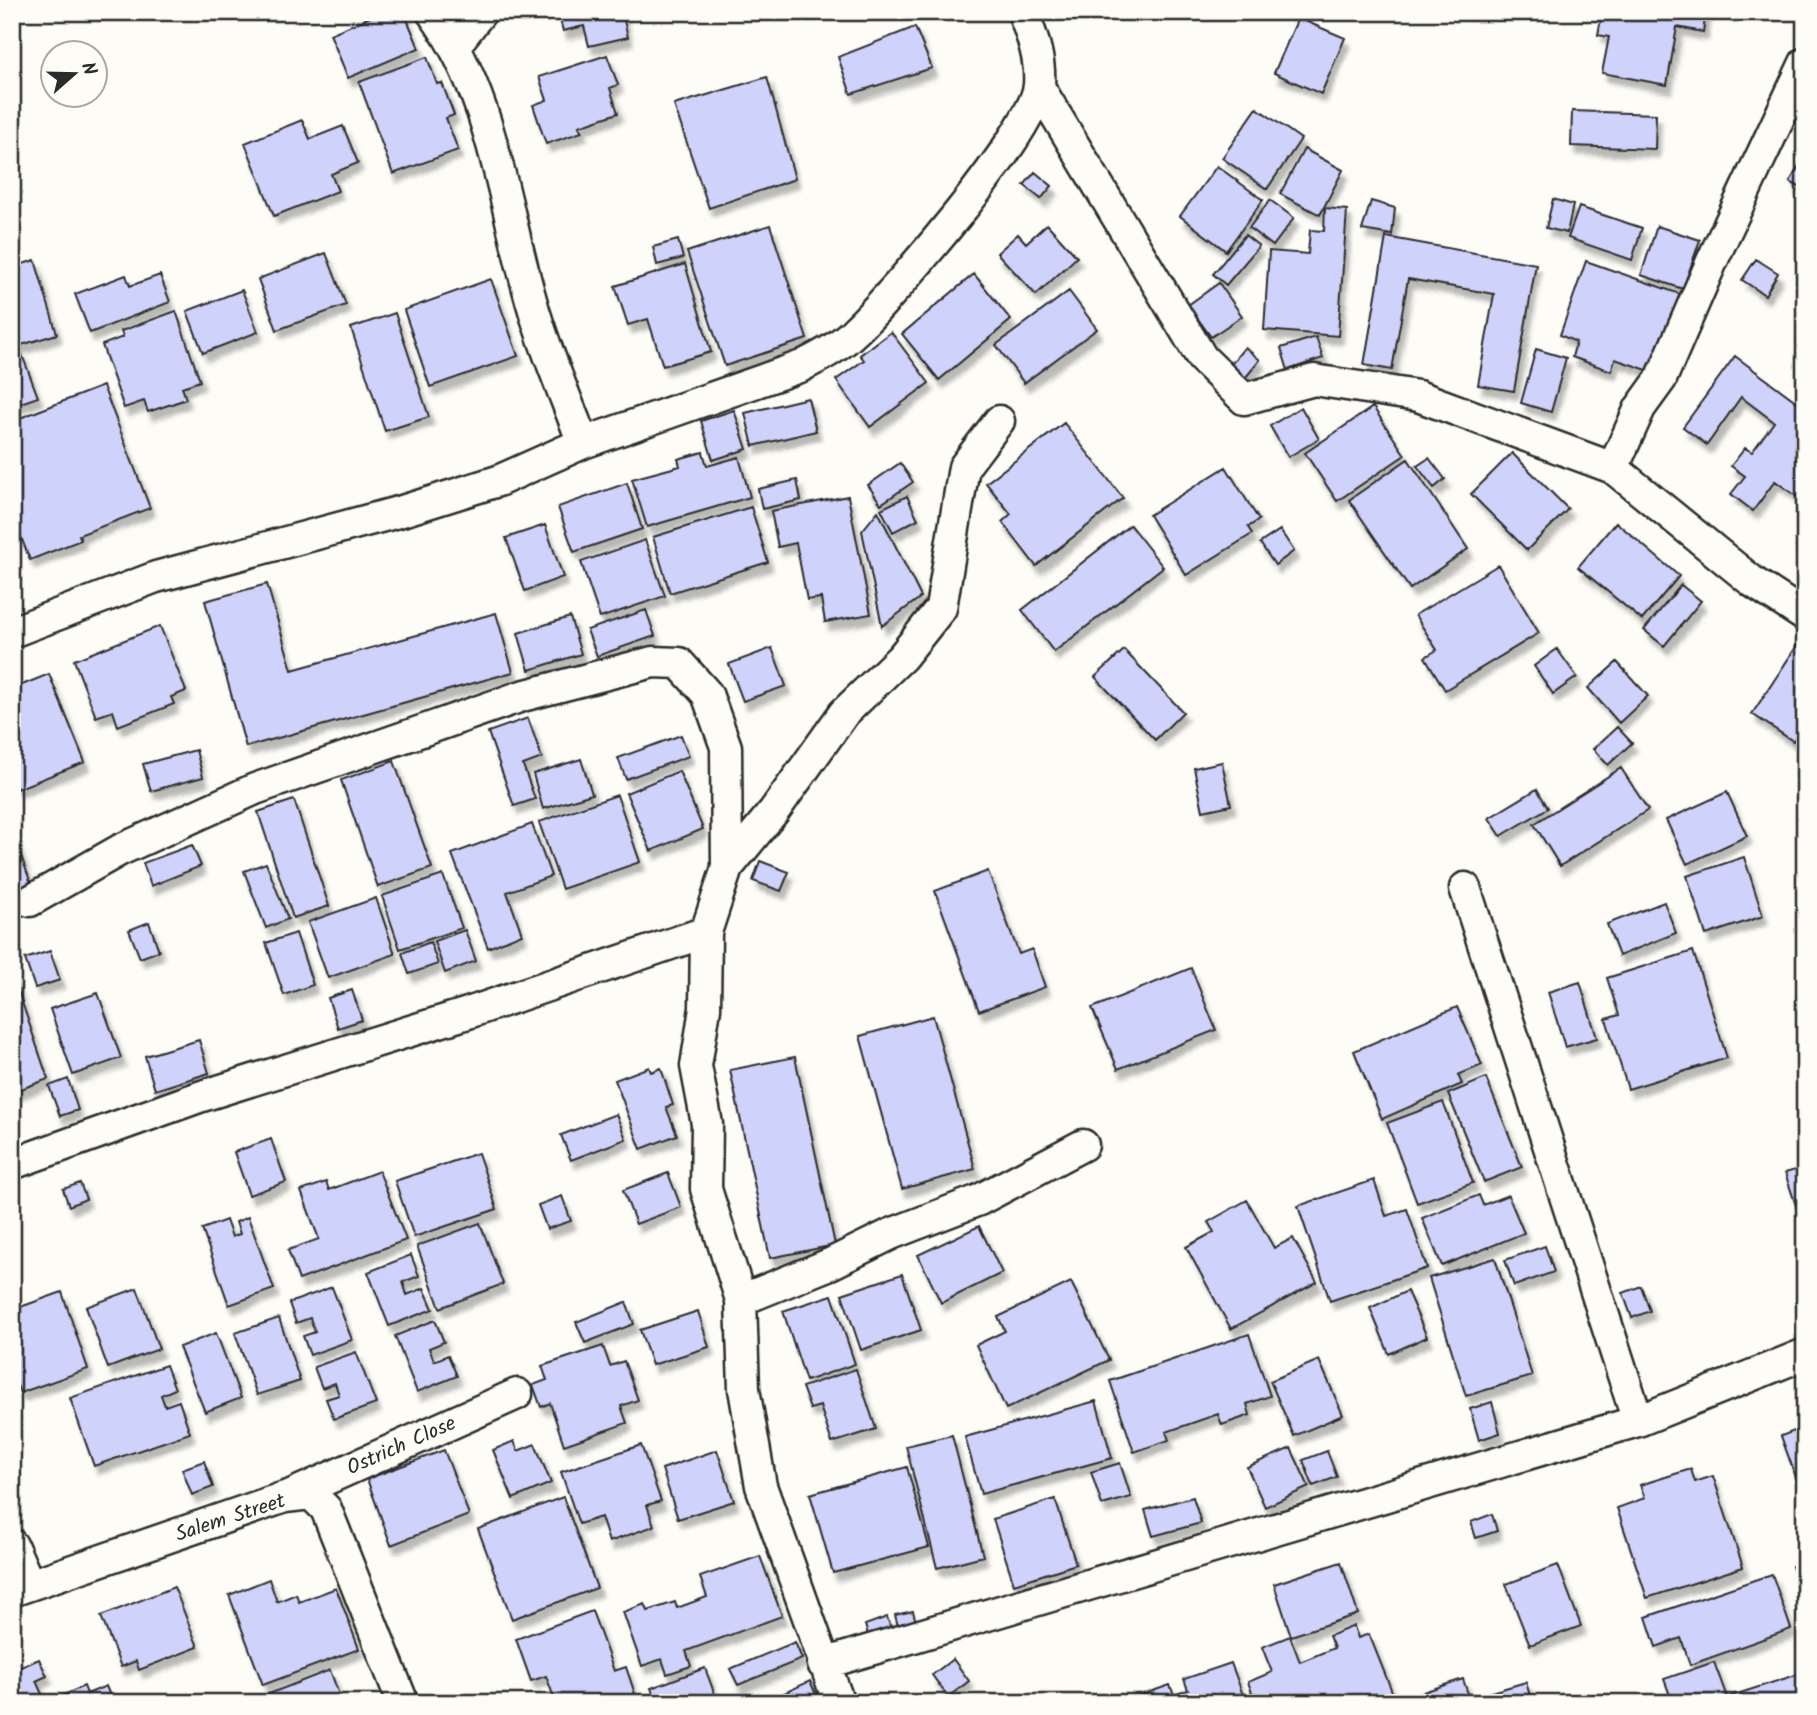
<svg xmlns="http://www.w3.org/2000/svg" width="1817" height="1715" font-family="Kalam,sans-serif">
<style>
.building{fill:#cfd3fc;stroke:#2b2b2b;stroke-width:2;filter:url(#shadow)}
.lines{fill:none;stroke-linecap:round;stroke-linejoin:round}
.street-casing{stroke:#2b2b2b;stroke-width:35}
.street{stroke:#fdfcf7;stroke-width:30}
.labels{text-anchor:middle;stroke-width:7;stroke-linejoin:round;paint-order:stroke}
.street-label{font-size:21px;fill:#2b2b2b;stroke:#fdfcf7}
</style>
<defs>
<filter id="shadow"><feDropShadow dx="4.5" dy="8" stdDeviation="2" flood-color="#0004"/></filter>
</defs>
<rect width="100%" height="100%" fill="#fdfcf7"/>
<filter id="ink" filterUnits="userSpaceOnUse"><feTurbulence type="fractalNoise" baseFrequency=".0143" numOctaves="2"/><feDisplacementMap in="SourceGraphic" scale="14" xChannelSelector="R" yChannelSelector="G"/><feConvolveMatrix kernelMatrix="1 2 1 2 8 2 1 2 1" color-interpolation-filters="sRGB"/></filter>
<g filter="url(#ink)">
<path class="building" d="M382 12H404L419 48 348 78 330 34Z
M558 12H622L628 37 589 46 584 26 563 31Z
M1602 12H1706L1703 32 1677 27 1667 85 1602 73 1609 37 1598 35Z
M1298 18 1345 38 1321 94 1274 73Z
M915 27 932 68 851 94 838 57Z
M607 55 618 85 610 88 618 113 579 126 582 132 546 144 533 105 547 100 539 77Z
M427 57 437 84 442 83 454 115 446 118 458 150 393 174 359 82Z
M767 77 795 179 709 208 674 105Z
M1257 108 1301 139 1267 189 1222 158Z
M1572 111 1656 114 1655 149 1571 146Z
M302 120 310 139 343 126 358 163 331 174 338 191 274 216 245 143Z
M1304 149 1343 170 1320 215 1280 194Z
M1805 154V190L1790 182Z
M1217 166 1263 200 1226 251 1180 216Z
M1035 172 1052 186 1041 199 1024 185Z
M1553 199 1573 205 1567 233 1546 228Z
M1270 200 1294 218 1273 246 1249 228Z
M1371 201 1395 208 1392 235 1362 230Z
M1579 207 1642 228 1632 260 1568 238Z
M1325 208 1347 210 1338 336 1264 330 1269 251 1308 254 1310 230 1324 231Z
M1047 224 1077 257 1036 295 997 253 1018 234 1026 243Z
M770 225 807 339 725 366 687 252Z
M1657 226 1700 240 1683 289 1641 275Z
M1245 235 1259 246 1226 285 1213 274Z
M1386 237 1536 264 1514 391 1478 385 1494 294 1408 279 1392 370 1364 365Z
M678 240 683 258 657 265 653 247Z
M326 253 346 305 277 330 258 279Z
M17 257 20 265 35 260 57 334 12 348V259Z
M1756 259 1778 273 1765 295 1742 280Z
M1586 261 1680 294 1653 372 1615 359 1611 371 1572 357 1576 342 1560 335Z
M685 264 711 352 663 366 648 319 628 325 615 286Z
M974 274 1011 320 939 380 902 334Z
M126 275 130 286 160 275 170 302 90 333 75 294Z
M491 279 518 356 430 387 404 310Z
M1219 283 1242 316 1211 337 1188 305Z
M242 290 258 332 203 353 187 311Z
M1069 291 1097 329 1024 383 996 345Z
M176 311 200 381 182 387 186 399 148 412 144 401 124 408 102 345 123 337 121 331Z
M395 313 429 417 385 431 351 328Z
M891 332 929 383 870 427 836 380 864 360 860 355Z
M1316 337 1323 358 1288 370 1281 348Z
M1245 347 1260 360 1241 383 1226 370Z
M1536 349 1566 358 1551 412 1521 403Z
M21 352 38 397 12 406V355Z
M1735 356 1805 408V496L1802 500 1775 481 1753 511 1731 494 1745 476 1731 466 1745 448 1752 452 1774 422 1741 397 1707 445 1683 427Z
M103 386 150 508 79 535 81 540 30 560 12 514V421Z
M808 398 816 431 753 446 745 413Z
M1301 407 1319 439 1288 457 1270 426Z
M1373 407 1405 455 1337 501 1305 453Z
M734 410 747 449 713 460 701 421Z
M1064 423 1123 498 1036 566 1002 522 1011 514 986 483Z
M703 452 707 466 739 457 750 497 647 527 632 479 680 466 678 459Z
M1512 453 1568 509 1527 550 1471 494Z
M1429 458 1445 479 1434 488 1417 466Z
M1408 459 1468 549 1410 589 1349 500Z
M900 463 913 482 881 504 868 485Z
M1226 467 1259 520 1248 527 1252 534 1186 575 1149 515Z
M797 480 801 500 762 509 758 489Z
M627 483 642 529 574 552 558 507Z
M848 496 871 614 825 622 821 598 807 600 796 543 778 547 771 511Z
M907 496 918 519 893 532 881 509Z
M751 507 768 562 670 593 653 537Z
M878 511 921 597 882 626 862 531Z
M1616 522 1679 576 1642 620 1578 567Z
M545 525 563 577 525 591 506 538Z
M1130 525 1163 567 1054 652 1022 610Z
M1280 530 1294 551 1275 565 1260 543Z
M1805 535V554L1796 547Z
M645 540 665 596 600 618 581 562Z
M1498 565 1539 633 1445 690 1425 657 1437 650 1415 615Z
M267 584 292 670 496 613 513 672 246 747 205 601Z
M1681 585 1701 601 1664 646 1644 630Z
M646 610 655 636 597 656 587 630Z
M570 617 581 654 529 670 518 633Z
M160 626 186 691 171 697 174 704 118 726 113 711 96 717 74 660Z
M1802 638 1805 723 1793 741 1752 714Z
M772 648 786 686 743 701 729 664Z
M1557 649 1577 677 1553 694 1534 666Z
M1124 650 1183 712 1155 740 1095 677Z
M1617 662 1648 696 1619 723 1588 688Z
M49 674 85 762 17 789 12 777V689Z
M528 718 542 758 523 765 535 799 514 806 488 732Z
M1617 727 1632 743 1608 765 1593 749Z
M681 735 689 756 626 779 618 758Z
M196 750 203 777 151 791 143 764Z
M581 759 592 794 543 809 533 774Z
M394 761 432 868 378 887 341 780Z
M1222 762 1231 805 1203 811 1194 768Z
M1621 768 1648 810 1560 866 1534 824Z
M679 771 703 829 651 851 626 793Z
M1537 789 1548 808 1501 836 1489 818Z
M1727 792 1747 836 1687 864 1666 820Z
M617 795 640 862 562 889 539 822Z
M294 800 329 906 293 918 258 812Z
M532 824 551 876 507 892 522 934 488 948 452 854Z
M12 831 32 886 12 893Z
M192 845 201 866 151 886 143 863Z
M1744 857 1763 916 1706 935 1687 876Z
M760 861 789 872 781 891 753 881Z
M266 863 288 919 266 928 244 871Z
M988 871 1019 954 1032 949 1045 987 979 1011 935 891Z
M443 875 462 928 400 949 382 896Z
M376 898 395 954 328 978 308 922Z
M1664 902 1676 933 1619 956 1607 924Z
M149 922 159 951 140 958 129 930Z
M465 930 476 961 445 973 434 941Z
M296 933 313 985 284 995 266 943Z
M430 942 438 964 409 974 402 953Z
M50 951 60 980 35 988 25 959Z
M1693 951 1727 1058 1628 1089 1606 1019 1619 1015 1607 978Z
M1191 968 1216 1030 1118 1069 1092 1008Z
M12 973 48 1079 13 1092 12 1091Z
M1580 982 1597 1038 1565 1047 1548 992Z
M352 990 362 1020 338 1028 328 998Z
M98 993 121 1058 73 1075 50 1009Z
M1457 1007 1482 1065 1458 1075 1462 1084 1382 1119 1354 1051Z
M933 1016 975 1169 902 1189 860 1036Z
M199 1040 209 1073 155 1090 145 1056Z
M795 1057 835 1245 770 1258 730 1070Z
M649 1067 651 1072 661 1068 673 1105 666 1107 677 1135 641 1149 615 1080Z
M1486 1078 1522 1167 1484 1182 1448 1094Z
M68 1079 78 1110 60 1116 49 1086Z
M1443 1102 1473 1183 1417 1203 1387 1123Z
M616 1114 626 1139 571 1160 561 1135Z
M271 1139 286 1182 249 1195 234 1152Z
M478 1153 497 1209 414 1237 395 1181Z
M1805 1167V1225L1803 1226 1785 1173Z
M379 1171 406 1240 299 1280 288 1250 319 1239 301 1191 326 1182 329 1190Z
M668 1173 681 1207 636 1224 623 1190Z
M1374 1180 1386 1216 1407 1209 1427 1268 1330 1301 1298 1206Z
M80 1183 86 1199 69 1206 63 1189Z
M1479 1195 1483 1205 1508 1195 1524 1233 1442 1266 1422 1218Z
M562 1196 571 1221 547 1229 538 1205Z
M1247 1200 1274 1248 1293 1238 1317 1282 1231 1329 1186 1247 1214 1232 1208 1222Z
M248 1217 274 1289 229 1305 202 1229 226 1220 232 1237 240 1234 236 1222Z
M480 1223 503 1284 440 1308 417 1246Z
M979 1226 1002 1273 941 1303 918 1255Z
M1545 1246 1554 1272 1514 1286 1505 1260Z
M411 1255 419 1276 403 1282 407 1295 424 1288 433 1309 389 1326 368 1272Z
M1495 1258 1532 1376 1466 1396 1429 1278Z
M902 1274 921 1330 861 1350 842 1294Z
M1071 1282 1109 1360 1006 1409 976 1345 1005 1331 998 1317Z
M1641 1286 1650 1311 1632 1318 1623 1293Z
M332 1287 352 1340 310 1355 303 1336 315 1332 310 1318 296 1323 289 1303Z
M137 1288 159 1349 108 1368 86 1307Z
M1407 1291 1427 1337 1389 1354 1370 1308Z
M62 1292 88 1369 20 1393 12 1372V1310Z
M832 1295 855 1364 806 1381 783 1311Z
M626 1302 634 1324 585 1343 576 1322Z
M698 1311 709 1347 652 1365 640 1330Z
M279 1318 300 1381 257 1395 235 1333Z
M435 1320 444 1342 429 1348 434 1361 448 1355 457 1376 417 1392 395 1336Z
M216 1333 241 1398 205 1412 179 1347Z
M1249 1334 1270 1396 1247 1404 1250 1415 1222 1425 1218 1414 1166 1432 1169 1440 1134 1452 1110 1381Z
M603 1346 610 1366 624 1361 638 1400 621 1406 627 1423 564 1445 550 1403 541 1407 533 1385 547 1380 542 1366Z
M356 1352 376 1404 334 1419 326 1399 339 1395 335 1383 322 1388 314 1367Z
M1319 1360 1343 1415 1294 1436 1270 1381Z
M166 1365 175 1389 161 1395 165 1406 179 1401 190 1433 94 1466 70 1398Z
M856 1369 876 1429 832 1443 820 1406 810 1409 802 1387Z
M1096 1401 1112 1458 981 1494 965 1437Z
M1492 1402 1500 1433 1479 1440 1470 1409Z
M1805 1427V1502L1781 1436Z
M952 1435 983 1556 937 1568 906 1446Z
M514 1441 518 1451 535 1444 551 1483 513 1499 493 1450Z
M641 1445 661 1501 647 1505 654 1526 609 1542 601 1517 579 1524 561 1472Z
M1291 1448 1309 1487 1265 1507 1247 1467Z
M444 1450 469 1515 391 1545 367 1479Z
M717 1450 734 1501 678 1519 662 1469Z
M1327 1451 1337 1477 1313 1486 1303 1460Z
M204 1461 213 1487 192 1495 182 1469Z
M1120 1463 1131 1497 1102 1505 1091 1472Z
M907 1467 929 1547 833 1573 810 1494Z
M1691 1469 1695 1482 1713 1476 1743 1567 1647 1598 1617 1508 1645 1498 1640 1485Z
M563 1497 597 1588 512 1619 478 1529Z
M1193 1497 1201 1523 1153 1536 1145 1510Z
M1055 1499 1076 1564 1014 1584 993 1519Z
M1492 1514 1497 1531 1476 1538 1471 1522Z
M760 1556 782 1616 686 1651 691 1666 667 1674 662 1659 642 1666 623 1612 645 1604 648 1611 675 1602 677 1608 707 1597 700 1577Z
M1805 1561V1601L1792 1566Z
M1341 1562 1358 1614 1291 1636 1274 1584Z
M1558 1565 1581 1626 1530 1645 1506 1584Z
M1772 1574 1791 1629 1690 1665 1681 1638 1656 1647 1646 1617Z
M269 1579 277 1602 296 1594 299 1602 336 1588 359 1649 263 1685 229 1595Z
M174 1587 198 1647 139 1670 136 1661 121 1667 101 1616Z
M592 1611 614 1671 626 1667 638 1703H556L546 1676 531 1681 516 1639Z
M913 1611 917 1626 899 1630 895 1615Z
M887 1617 895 1640 872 1647 865 1625Z
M1354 1626 1358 1638 1369 1634 1393 1694 1372 1703H1256L1248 1682 1272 1672 1262 1647 1290 1636 1300 1662 1334 1648 1329 1636Z
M795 1642 802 1659 738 1685 730 1669Z
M39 1659 47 1676 36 1681 46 1703 84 1686 87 1694 106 1686 113 1703H12V1671Z
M953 1659 969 1681 948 1697 932 1675Z
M1714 1662 1729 1703H1673L1664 1679Z
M1231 1663 1246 1703H1118L1170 1685 1174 1695 1188 1690 1184 1679Z
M705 1668 715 1695 694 1703H657L651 1688Z
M330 1670 342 1703H269L266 1695Z
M1805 1672V1703H1730L1728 1697Z
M1463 1679 1471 1703H1420L1417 1694Z
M810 1681 820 1703H770L769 1700Z
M1526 1682 1532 1703H1476L1474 1697Z"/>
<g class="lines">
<defs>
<path id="street" d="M432 12C498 101 504 220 538 323 551 364 568 403 583 443
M456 44 481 12
M1039 87 1202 358 1244 399 1314 380 1418 396 1613 468 1753 582 1805 616
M1613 468 1640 408 1661 379 1712 261 1805 63
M12 632 156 577 402 511 498 481 583 443 802 366C821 356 839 347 855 331 893 295 1035 131 1039 85 1041 59 1032 36 1023 12
M727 868 774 811 844 713 902 657 941 608 964 467 999 421
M1465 888 1638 1421
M30 901 120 850 255 789 522 696 653 662 679 663 707 694 726 747 727 868 706 932 705 1008 696 1066 707 1124 706 1189 741 1300 744 1389 761 1486 839 1703
M12 1164 202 1096 468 1013 706 932
M741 1300 830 1264 891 1234 979 1200 1083 1145
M289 1496 517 1394
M12 1545 29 1584
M12 1591 285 1497 311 1494 326 1509 403 1703
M823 1664 1638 1421 1805 1354"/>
</defs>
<use href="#street" class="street-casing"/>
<use href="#street" class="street"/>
</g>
</g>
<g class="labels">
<g class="street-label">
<text transform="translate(401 1445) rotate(-24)" y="7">Ostrich Close</text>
<text transform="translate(230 1517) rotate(-18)" y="7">Salem Street</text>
</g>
</g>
<rect width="1817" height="1715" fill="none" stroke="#fdfcf7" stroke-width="42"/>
<rect x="21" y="21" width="1775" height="1673" fill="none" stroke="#2b2b2b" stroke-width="2.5" filter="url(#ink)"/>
<g transform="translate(74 74) rotate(70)"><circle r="33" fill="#fdfcf7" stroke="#a9a8a5" stroke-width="2"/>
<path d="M0-5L12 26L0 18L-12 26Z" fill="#2b2b2b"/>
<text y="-10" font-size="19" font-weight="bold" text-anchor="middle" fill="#2b2b2b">N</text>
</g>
</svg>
